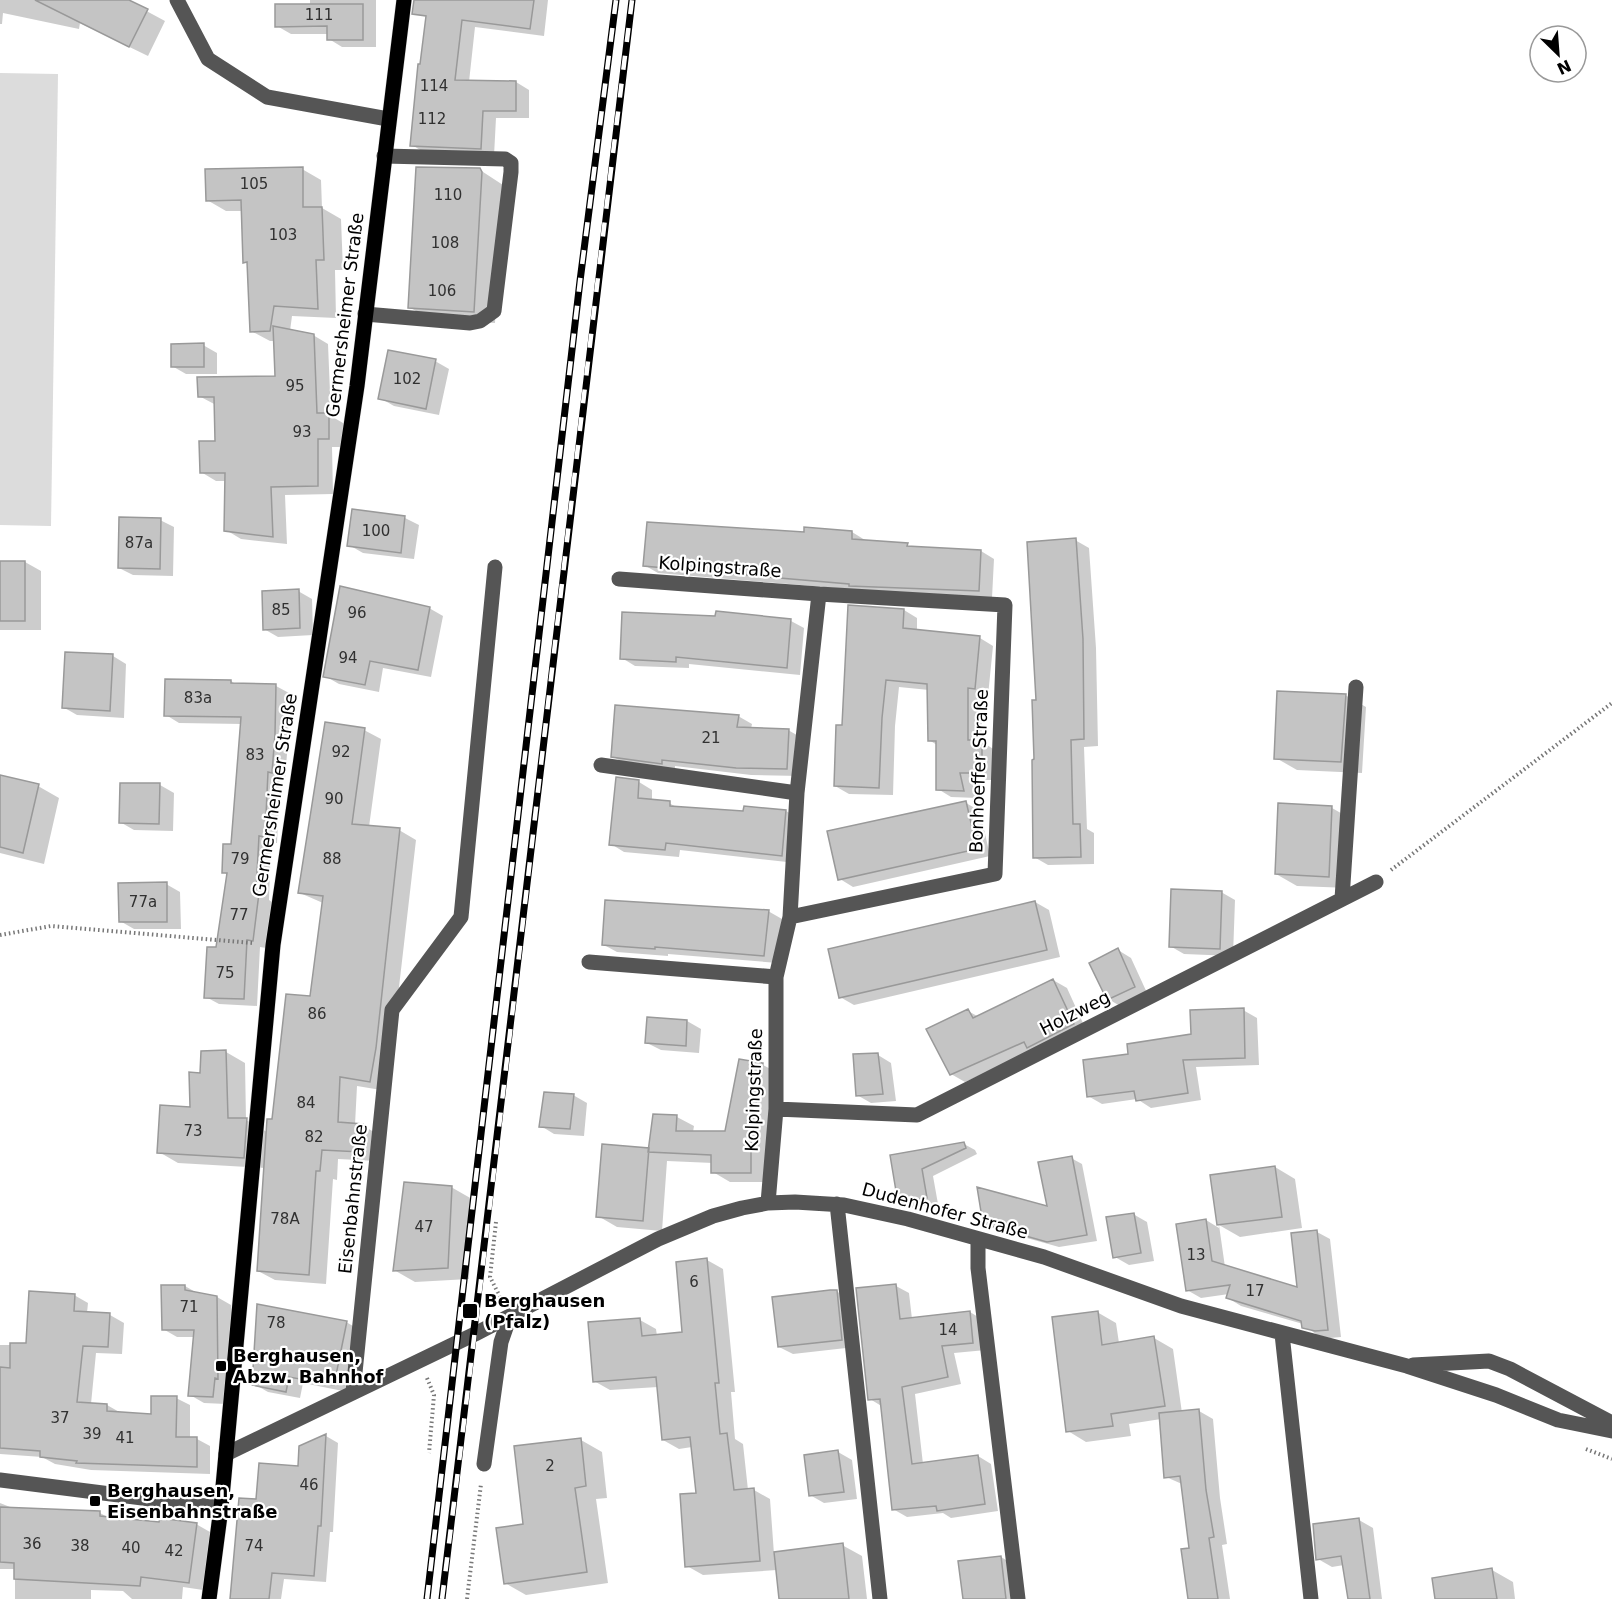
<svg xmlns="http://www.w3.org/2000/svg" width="1612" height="1599" font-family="'DejaVu Sans',sans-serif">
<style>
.green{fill:#dcdcdc}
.shadow{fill:#0003}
.building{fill:#c4c4c4;stroke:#999;stroke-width:1.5}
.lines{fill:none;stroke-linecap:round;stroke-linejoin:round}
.major-casing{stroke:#dbdbdb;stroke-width:16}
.path{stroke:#777;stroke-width:4;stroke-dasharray:1.5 3;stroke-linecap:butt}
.minor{stroke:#555;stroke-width:15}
.major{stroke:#000;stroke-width:15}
.rail-casing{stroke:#000;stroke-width:7}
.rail{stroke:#fff;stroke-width:4.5;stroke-dasharray:14;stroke-linecap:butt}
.poi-dot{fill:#000;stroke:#fff;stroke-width:2}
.labels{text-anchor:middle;stroke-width:4.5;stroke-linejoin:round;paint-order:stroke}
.number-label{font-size:15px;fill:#313131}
.street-label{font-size:18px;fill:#000;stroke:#fff}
.poi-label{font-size:18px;font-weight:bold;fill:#000;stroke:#fff;text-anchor:start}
</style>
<rect width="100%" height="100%" fill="#fff"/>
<path class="green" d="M0 73 58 74 51 526 0 525Z"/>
<path class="shadow" d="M0 0H126L165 21 148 56 80 23 79 29 3 13 2 24H0Z
M310 0H376V47H342L329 39 328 34H291L277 26 310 6Z
M430 0H548L544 36 475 27 469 82H516L529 90V118H496L494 156 425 153 412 145Z
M302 169 321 180 322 208 341 219 343 270H335L336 318 292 316 290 331 313 335 328 344 331 416 343 423V447H332L333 494 285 495 287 544 241 539 226 530V481H216L201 472 216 442V405L199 396 277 378 275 341H270L251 331 249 264 244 262 243 211H226L207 200Z
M480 170 503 185 495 323 430 319 409 307Z
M203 345 217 353V374H186L172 366Z
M435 361 449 369 439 415 394 406 380 398Z
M353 511 405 518 419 525 414 559 363 553 349 545Z
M160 520 174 527 173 576 133 575 119 568Z
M852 532 865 540 907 545 912 548 981 551 994 559 992 598 860 590 658 573 644 565Z
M1075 540 1089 548 1096 648 1098 746 1084 747 1087 829 1094 833V864L1048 865 1034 857 1037 702Z
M0 562H25L41 571V630H0Z
M298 591 312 599 313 635 278 637 264 629Z
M429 608 443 616 431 677 383 668 379 692 339 684 325 676Z
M904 610 917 618V631L980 638 993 646 988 696 981 695 982 742 995 750 996 780H973L977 798 951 797 938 789 937 745 929 740V690L899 687 895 726 893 795 849 794 835 786 843 727Z
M791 621 804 628 800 675 689 664V668L635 666 622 658Z
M113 656 126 664 124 718 77 715 63 707Z
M231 681 237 685 276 686 289 693 288 742 285 779H280L277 843H271L269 900 272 902 266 948 260 947 257 1006 219 1004 206 997 218 949 228 875 223 872 232 846 242 724 179 723 166 715Z
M1345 695 1366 707 1362 773 1297 770 1276 758Z
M738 716 752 724 751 729 788 730 802 738 800 776 751 775 675 766V771L626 764 612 756Z
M364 730 381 739 369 827 399 830 416 840 387 1091 357 1086 355 1125H362L379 1135 377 1161 338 1159 337 1180 333 1179 326 1284 275 1280 258 1271 265 1168 178 1163 159 1152 192 1108 202 1074 226 1052 245 1063 246 1120 267 1132 312 998 323 903 300 893Z
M0 777 38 786 59 798 44 864 0 853Z
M639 782 652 790V801L669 803 678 808 745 813 786 811 800 819 796 863 680 850 679 857 624 852 611 844Z
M160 785 174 793 173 831 134 830 120 822Z
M966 803 980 811 990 856 853 887 840 879Z
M1280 805 1332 808 1353 820 1349 888 1297 886 1276 874Z
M166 884 180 892 181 929H134L120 921Z
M1221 892 1235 900 1233 956 1184 954 1170 946Z
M1035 902 1049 910 1060 957 854 1005 840 997Z
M768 911 782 919 778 963 668 954V956L617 952 604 945Z
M1118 950 1131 958 1148 995 1122 1007 1108 999 1091 963Z
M1053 980 1067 988 1087 1032 1035 1051 965 1082 951 1074 968 1011 979 1017Z
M1243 1010 1257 1018 1259 1065 1196 1067 1201 1100 1151 1108 1137 1099 1102 1104 1088 1096 1130 1056 1192 1035Z
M649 1019 687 1021 701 1029 699 1053 661 1050 647 1043Z
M878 1055 891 1063 896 1101 871 1103 857 1095Z
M740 1060 763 1065 780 1074 767 1182H730L713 1172V1163L667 1161 662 1231 617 1227 598 1216 604 1146 650 1151 654 1116 677 1117 694 1126 693 1132H726Z
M573 1095 587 1103 584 1136 554 1134 541 1126Z
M964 1144 975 1150 977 1154 933 1176 938 1204 911 1208 900 1202 892 1156Z
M1071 1158 1082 1164 1097 1241 1059 1247 995 1229 984 1223 1049 1208Z
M1275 1167 1295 1179 1302 1228 1240 1237 1219 1225 1225 1267 1299 1289 1317 1232 1330 1239 1341 1337 1330 1338 1317 1335 1303 1324 1241 1306 1228 1298 1229 1294 1201 1298 1187 1290 1206 1220 1219 1228 1212 1176Z
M451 1187 472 1199 469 1279 415 1282 394 1270Z
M1133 1214 1147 1222 1154 1261 1129 1265 1115 1257Z
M707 1260 723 1269 735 1392H731L735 1439 743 1444 748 1490H754L770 1499 774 1554 842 1545 862 1556 867 1599H781L777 1570 703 1575 687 1566 697 1494 692 1447 679 1449 663 1440 658 1387 610 1390 594 1381 640 1320 656 1329 657 1336 684 1333Z
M185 1286 197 1293 217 1297 231 1305V1386L226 1404 204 1403 190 1395 195 1337H177L163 1329Z
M896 1286 909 1293 912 1319 970 1312 983 1320 986 1350 954 1353 961 1384 915 1394 923 1464 978 1456 991 1464 998 1511 951 1518 943 1513 907 1517 893 1509 883 1407 870 1399Z
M836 1291 850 1299 855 1347 793 1354 779 1347Z
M74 1295 88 1303 87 1313 110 1315 124 1323 122 1354 96 1353 91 1404 107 1405 121 1413 152 1415 176 1398 190 1405V1439H197L210 1446V1474L91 1470 55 1464 42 1457 0 1454V1345H27Z
M1097 1312 1116 1323 1119 1343 1154 1338 1173 1349 1182 1413 1199 1411 1213 1419 1220 1498 1227 1544 1222 1545 1230 1599H1190V1549L1182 1484 1166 1477 1161 1419 1129 1424 1131 1436 1086 1442 1068 1431Z
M346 1322 360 1330 348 1392 303 1383 300 1398 268 1392 254 1384Z
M326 1436 338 1443 333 1532H330L326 1582 284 1579 281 1599H231L257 1501 299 1468 301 1447Z
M581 1440 602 1452 607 1498 596 1499 608 1583 526 1595 505 1583 524 1526Z
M838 1452 852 1460 857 1499 824 1503 810 1495Z
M0 1503 15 1509 100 1513 111 1519 196 1524 210 1532 203 1590 183 1587 182 1599H132L123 1591 91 1590V1599H15V1569H0Z
M1359 1520 1373 1528 1382 1599H1349L1344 1565 1332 1567 1318 1559Z
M1001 1557 1021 1569 1025 1599H964Z
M1492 1570 1513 1582 1515 1599H1437Z"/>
<path class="building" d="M35 0H129L148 9 129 47Z
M414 0H534L530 29 462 20 455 80 516 81V111H483L481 149 410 146 418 64H420L426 16 412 14Z
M275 4H363V40H327V26L275 27Z
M303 167V207H322L324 260H316L318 309 274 306 270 331 250 332 247 262 243 263 241 200 206 201 205 169Z
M416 167 480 168 482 172 474 312 408 308Z
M273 326 314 334 317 413H329V439H318V486L271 487 273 537 224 531 225 473H200L199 441H215L214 397H198L197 377 275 376Z
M204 343V367H171V344Z
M388 350 436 359 426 409 378 399Z
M352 509 405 516 401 553 347 546Z
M119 517 161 518 160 569 118 568Z
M647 522 804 532V527L852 531V539L908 543 907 546 981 550 979 591 849 586V584L643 566Z
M1076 538 1083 639 1084 739 1071 740 1073 824H1080L1081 857 1033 858 1032 760 1034 759 1032 700H1036L1027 542Z
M0 561H25V621H0Z
M340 586 430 607 418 670 370 661 365 685 323 677Z
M299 589 300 628 263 630 262 591Z
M848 605 904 609 903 628 980 636 975 689 968 688V740H982V773H960L964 791 936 790V741H928L927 684 886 680 882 718 879 788 834 786 836 725H842Z
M716 611 791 619 787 668 676 657V662L620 659 622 612 715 616Z
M65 652 113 654 110 711 62 708Z
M165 679 231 680V683L276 684 275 734 272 773 268 772 265 837 259 836 256 893H259L253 941 247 940 244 999 204 998 207 947H216L227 873H222L223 844H231L241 717 164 716Z
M1277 691 1346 694 1341 762 1274 759Z
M615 705 739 715 737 727 789 729 787 769 736 768 662 760V764L611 757Z
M325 722 365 728 352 824 400 828 376 1048 370 1082 340 1077 338 1122 363 1124 361 1152 322 1150 320 1171H316L309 1275 257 1271 267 1119H272L286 994 310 996 323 896 298 893Z
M0 775 39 784 23 853 0 847Z
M616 777 639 780 638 798 670 801V806L743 811 744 806 786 810 782 856 666 843 665 850 609 845Z
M120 783H160L159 824 119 823Z
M966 801 977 849 838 880 827 831Z
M1278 803 1332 806 1329 877 1275 874Z
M167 882V922H119L118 883Z
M1171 889 1222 891 1220 949 1169 947Z
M605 900 769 910 764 956 655 947V949L602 945Z
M1035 901 1047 950 839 998 828 949Z
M1118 948 1135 987 1107 1000 1089 963Z
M1053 979 1074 1024 1027 1048 1024 1042 950 1075 926 1029 968 1009 973 1018Z
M1244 1008 1245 1058 1183 1060 1188 1093 1136 1101 1134 1091 1087 1097 1083 1060 1128 1054 1127 1044 1191 1034 1190 1010Z
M647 1017 687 1020 686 1046 645 1043Z
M226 1050 228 1118H247L244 1158 157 1153 160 1105 190 1107 189 1072 200 1073 201 1051Z
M878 1053 883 1094 856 1096 853 1054Z
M739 1059 763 1063 751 1133V1173H711V1155L648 1152 653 1114 677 1115 676 1131H725Z
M544 1092 574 1094 570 1129 539 1127Z
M964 1142 966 1148 922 1169 927 1198 898 1203 890 1155Z
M602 1144 649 1148 643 1221 596 1217Z
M1072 1156 1087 1235 1047 1242 983 1224 977 1187 1047 1206 1038 1162Z
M1275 1166 1282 1217 1217 1225 1210 1175Z
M404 1182 452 1186 448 1268 393 1271Z
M1134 1213 1141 1253 1113 1258 1106 1217Z
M1206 1219 1212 1261 1297 1287 1291 1233 1317 1230 1328 1330 1315 1331 1302 1328 1301 1321 1226 1298 1230 1285 1186 1291 1176 1224Z
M707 1258 719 1383H715L720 1434 727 1433 734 1490 754 1488 760 1561 685 1567 680 1494 696 1493 690 1437 662 1440 656 1377 593 1382 588 1322 640 1318 642 1336 682 1332 676 1262Z
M896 1284 900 1319 970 1311 973 1343 942 1346 948 1377 902 1387 912 1464 978 1455 985 1504 937 1511 936 1506 892 1510 880 1399 868 1400 856 1288Z
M161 1285H185V1290L217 1296 218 1379 215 1378 213 1397 188 1396 194 1330H162Z
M830 1290H837L842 1340 778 1347 772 1297Z
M29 1291 75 1294 74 1311 110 1313 108 1347 83 1346 77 1402 107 1404V1411L151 1414V1396H177L176 1437H197V1467L76 1463 77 1461 40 1457V1451L0 1448V1367L10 1368V1343H26Z
M257 1304 347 1321 334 1385 289 1377 286 1392 252 1385Z
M1098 1311 1102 1345 1154 1336 1165 1406 1111 1414 1113 1426 1066 1432 1052 1317Z
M1199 1409 1206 1490 1214 1537 1209 1538 1218 1599H1188L1181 1549 1189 1548 1180 1476 1164 1478 1159 1413Z
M326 1434 321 1526H318L314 1576 272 1573 269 1599H230L239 1498 256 1499 259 1463 298 1466 299 1446Z
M581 1438 586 1486 575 1488 587 1572 504 1584 496 1528 523 1524 514 1446Z
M838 1450 844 1492 809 1496 804 1455Z
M0 1507 100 1511V1516L159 1522 160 1518 197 1523 189 1583 141 1577 140 1586 14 1579V1563L0 1562Z
M1359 1518 1370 1599H1348L1341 1556 1316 1560 1313 1524Z
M843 1543 849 1599H779L774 1552Z
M1001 1556 1006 1599H963L958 1561Z
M1492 1568 1497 1599H1435L1432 1578Z"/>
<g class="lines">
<defs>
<path id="major" d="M209 1599 221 1508 273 945 357 386 404 0"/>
</defs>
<use href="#major" class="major-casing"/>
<path class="path" d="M1391 870 1612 703
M0 935 51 926 253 943
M496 1222 490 1277 501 1299
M427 1378 434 1395 429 1453
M1586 1449 1612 1459
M467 1599 481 1484"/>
<path class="minor" d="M177 0 208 59 267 97 388 119
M365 314 470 323 480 321 494 311 511 172V163L505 159 384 156
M619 579 819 594 797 793 790 917 776 977V1109L768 1203
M601 765 797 793
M1342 899 1356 687
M790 917 995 874 1005 605 819 594
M589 962 776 977
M776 1109 917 1115 1376 882
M837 1204 880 1599
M978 1239V1268L1018 1599
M1282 1334 1311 1599
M1413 1365 1489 1361 1510 1369 1612 1423
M353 1392 392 1010 461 917 495 567
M226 1454 475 1334 658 1239 713 1216 742 1208 768 1203 795 1202 844 1205 908 1219 1044 1257 1181 1306 1407 1366 1496 1395 1558 1420 1612 1431
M484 1464 501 1342 510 1316
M0 1480 221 1508"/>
<use href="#major" class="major"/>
<defs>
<path id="rail" d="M427 1599 580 281 616 0
M442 1599C509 1066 565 533 632 0"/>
</defs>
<use href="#rail" class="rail-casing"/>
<use href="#rail" class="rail"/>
</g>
<g class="poi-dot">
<rect x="462" y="1303" width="16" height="16" rx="3"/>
<rect x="215" y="1360" width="12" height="12" rx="3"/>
<rect x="89" y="1495" width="12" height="12" rx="3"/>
</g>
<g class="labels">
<g class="number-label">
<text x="319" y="20">111</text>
<text x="434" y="91">114</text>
<text x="432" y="124">112</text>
<text x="254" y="189">105</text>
<text x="448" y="200">110</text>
<text x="283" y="240">103</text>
<text x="445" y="248">108</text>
<text x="442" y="296">106</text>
<text x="407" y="384">102</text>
<text x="295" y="391">95</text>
<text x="302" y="437">93</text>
<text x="376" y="536">100</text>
<text x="139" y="548">87a</text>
<text x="281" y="615">85</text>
<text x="357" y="618">96</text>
<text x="348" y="663">94</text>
<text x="198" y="703">83a</text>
<text x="711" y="743">21</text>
<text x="341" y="757">92</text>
<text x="255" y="760">83</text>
<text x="334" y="804">90</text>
<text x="240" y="864">79</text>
<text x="332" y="864">88</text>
<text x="143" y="907">77a</text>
<text x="239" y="920">77</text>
<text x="225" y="978">75</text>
<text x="317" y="1019">86</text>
<text x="306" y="1108">84</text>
<text x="193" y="1136">73</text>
<text x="314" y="1142">82</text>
<text x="285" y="1224">78A</text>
<text x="424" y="1232">47</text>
<text x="1196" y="1260">13</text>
<text x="694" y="1287">6</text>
<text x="1255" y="1296">17</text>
<text x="189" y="1312">71</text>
<text x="276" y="1328">78</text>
<text x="948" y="1335">14</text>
<text x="60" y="1423">37</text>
<text x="92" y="1439">39</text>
<text x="125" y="1443">41</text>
<text x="550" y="1471">2</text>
<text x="309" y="1490">46</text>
<text x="32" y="1549">36</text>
<text x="80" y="1551">38</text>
<text x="254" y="1551">74</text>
<text x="131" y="1553">40</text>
<text x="174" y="1556">42</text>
</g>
<g class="street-label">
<text transform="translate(345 315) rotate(-83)" y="6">Germersheimer Straße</text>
<text transform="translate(720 567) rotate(4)" y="6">Kolpingstraße</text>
<text transform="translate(979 771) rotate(-88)" y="6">Bonhoeffer Straße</text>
<text transform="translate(275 795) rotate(-81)" y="6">Germersheimer Straße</text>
<text transform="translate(1075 1013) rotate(-27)" y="6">Holzweg</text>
<text transform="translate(754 1090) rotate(-88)" y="6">Kolpingstraße</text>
<text transform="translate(353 1199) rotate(-84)" y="6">Eisenbahnstraße</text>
<text transform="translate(945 1211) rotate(15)" y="6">Dudenhofer Straße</text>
</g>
<g class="poi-label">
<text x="484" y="1307">Berghausen<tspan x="484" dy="21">(Pfalz)</tspan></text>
<text x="233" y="1362">Berghausen,<tspan x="233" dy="21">Abzw. Bahnhof</tspan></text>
<text x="107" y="1497">Berghausen,<tspan x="107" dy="21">Eisenbahnstraße</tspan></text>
</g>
</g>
<g transform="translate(1558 54) rotate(155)"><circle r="28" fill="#ffffff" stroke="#999999" stroke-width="1.5"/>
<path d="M0-4.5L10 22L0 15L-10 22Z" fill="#000000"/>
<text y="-9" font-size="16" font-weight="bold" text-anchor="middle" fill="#000000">N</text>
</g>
</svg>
